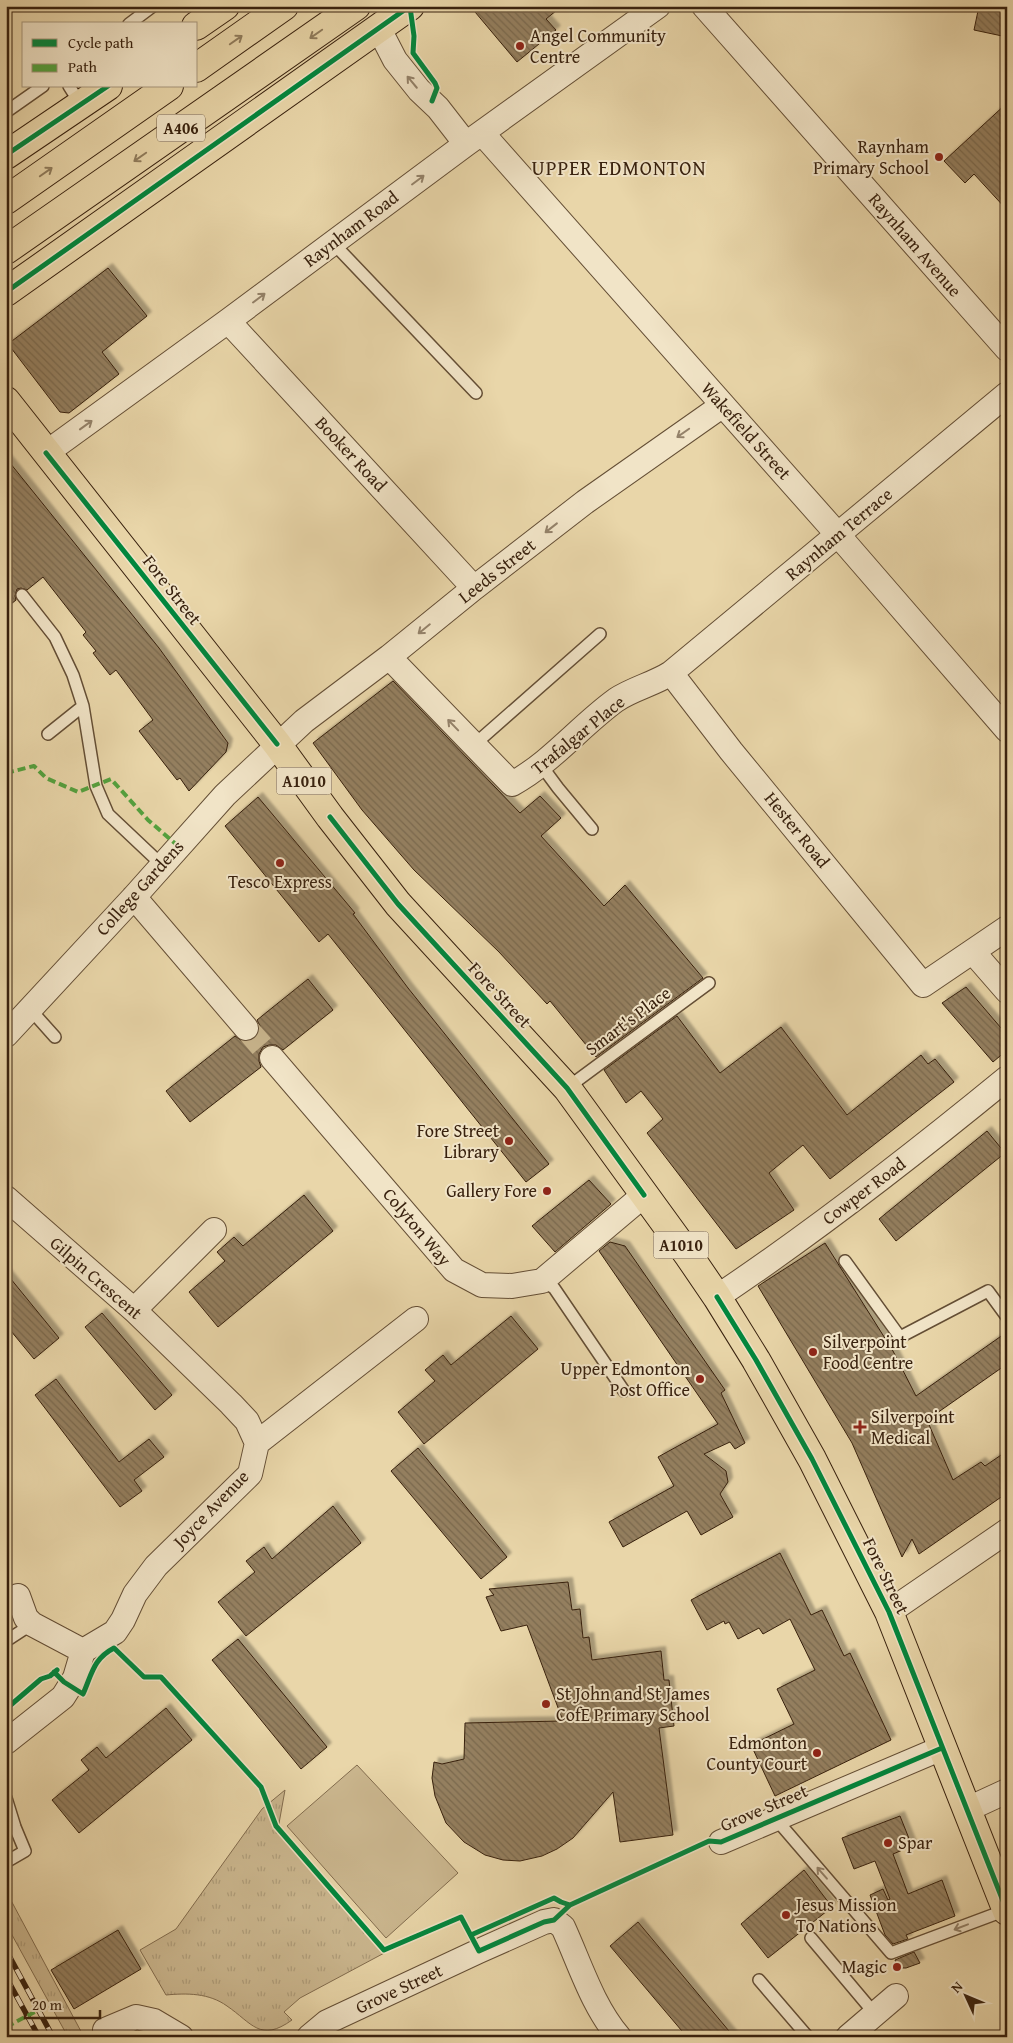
<svg xmlns="http://www.w3.org/2000/svg" width="1013" height="2043" font-family="'Gentium Book Plus',serif">
<style>
.grass{fill:url(#grass-tufts);stroke:#826c4e}
.green{fill:#cbb78f;stroke:#826c4e}
.building{fill:url(#building-back-hatch);stroke:#38210e;filter:url(#shadow)}
.lines{fill:none;stroke-linecap:round;stroke-linejoin:round}
.street-tunnel{stroke:#c6b28a;stroke-width:24;stroke-dasharray:24 12;stroke-linecap:butt}
.lane-casing{stroke:#644e35;stroke-width:14}
.street-casing{stroke:#644e35;stroke-width:26}
.primary-casing{stroke:#38210e;stroke-width:30}
.highway-casing{stroke:#38210e;stroke-width:30}
.lane{stroke:#f1e4c7;stroke-width:11}
.street{stroke:#f1e4c7;stroke-width:24}
.primary{stroke:#e9d6a9;stroke-width:28}
.highway{stroke:#e9d6a9;stroke-width:28}
.rail-casing{stroke:#38210e;stroke-width:5.5}
.rail{stroke:#f1e4c7;stroke-width:4;stroke-dasharray:11;stroke-linecap:butt}
.quiet{stroke:#53a23e;stroke-width:4;stroke-dasharray:8 4;stroke-linecap:butt}
.cycleway-casing{stroke:#f1e4c7;stroke-width:8}
.cycleway{stroke:#00873e;stroke-width:5}
.oneway{stroke:#907c5c}
.oneway2{stroke:#94826a}
.poi-dot{fill:#8f2418;stroke:#f1e4c7;stroke-width:2}
.labels{text-anchor:middle;stroke-width:4;stroke-linejoin:round;paint-order:stroke}
.shield{fill:#f1e4c7;stroke:#705c46;stroke-width:1}
.shield-label{font-size:16px;font-weight:bold;fill:#38210e}
.poi-label{font-size:18px;fill:#38210e;stroke:#f1e4c7;text-anchor:start}
.street-label{font-size:18px;fill:#38210e;stroke:#f1e4c7}
.quarter-label{font-size:20px;letter-spacing:1px;fill:#38210e;stroke:#f1e4c7}
</style>
<defs>
<pattern id="grass-tufts" width="24" height="20" patternUnits="userSpaceOnUse" patternTransform="scale(1.25)"><rect width="24" height="20" fill="#cbb78f"/><path d="M3 7l-1-3M5 7V3M7 7l1-3M15 17l-1-3M17 17v-4M19 17l1-3" fill="none" stroke="#af9d7a"/></pattern>
<pattern id="building-back-hatch" width="6" height="6" patternUnits="userSpaceOnUse" patternTransform="scale(1.25)"><rect width="6" height="6" fill="#947f5f"/><path d="M-1 5l2 2M0 0l6 6M5-1l2 2" fill="none" stroke="#7a684d"/></pattern>
<filter id="shadow"><feDropShadow dx="4.5" dy="-4.5" stdDeviation="1" flood-color="#0004"/></filter>
</defs>
<rect width="100%" height="100%" fill="#e9d6a9"/>
<filter id="stains"><feTurbulence type="fractalNoise" baseFrequency=".004" numOctaves="4"/><feColorMatrix values="0 0 0 0 .2 0 0 0 0 .09 0 0 0 0 .02 0 0 0 .5 -.17"/></filter>
<radialGradient id="worn" r=".72"><stop offset=".6" stop-color="#630" stop-opacity="0"/><stop offset="1" stop-color="#630" stop-opacity=".3"/></radialGradient>
<path class="grass" d="M285 1790 278 1829 388 1951 300 1998 284 2012 292 2020C260 2043 252 2023 227 2006 209 1993 187 1993 166 1995L140 1950 176 1929 262 1809Z
M6 1891 84 2037H68L6 1924Z"/>
<path class="green" d="M357 1765 458 1873 386 1938 287 1826Z"/>
<path class="building" d="M470 6H562L546 19 556 30 517 62Z
M979 6H1007V37L974 30Z
M1007 103V210L974 174 965 183 944 161Z
M108 268 147 316 102 352 119 374 69 413 60 412 8 344Z
M6 458 159 648 228 743 226 752 189 791 180 778 177 780 139 731 153 720 116 670 110 675 93 653 96 651 83 635 86 632 43 577 27 590 21 588 17 589 15 596 16 600 6 608Z
M393 681 520 813 540 796 561 818 541 836 581 880 604 906 625 885 703 978 596 1057 550 1001 547 1004 499 952 414 870 362 810 313 743Z
M258 797 355 913 353 914 408 988 549 1164 526 1182 328 934 319 942 225 826Z
M308 979 333 1010 283 1050 276 1045H269L263 1047 259 1054V1061L261 1067 190 1122 166 1091 235 1036 242 1041 248 1042 255 1039 259 1032 260 1026 257 1020Z
M966 987 1007 1035V1050L993 1062 942 1003Z
M677 1016 720 1073 781 1027 847 1115 921 1055 928 1064 935 1059 954 1082 830 1179 803 1145 769 1173 794 1210 736 1249 647 1133 663 1119 641 1091 626 1103 604 1070Z
M987 1131 1005 1153 896 1241 879 1219Z
M589 1180 611 1204 555 1252 532 1226Z
M304 1195 333 1231 218 1327 189 1292 225 1261 217 1252 234 1237 243 1246Z
M610 1242 625 1246 725 1390 721 1393 745 1443 735 1449 730 1442 704 1454 726 1471 728 1482 720 1494 733 1517 701 1535 687 1511 623 1547 609 1522 674 1486 658 1457 718 1424 599 1251Z
M825 1243 893 1351 916 1396 1007 1332V1364L927 1420 953 1480 981 1462 985 1466 1007 1451V1493L919 1554 912 1539 902 1557 852 1443 758 1286Z
M6 1273 59 1338 34 1359 6 1325Z
M102 1313 172 1395 155 1410 85 1327Z
M511 1316 538 1349 424 1444 398 1412 435 1381 425 1370 443 1355 451 1365Z
M56 1379 119 1462 149 1439 164 1457 134 1480 142 1491 120 1507 35 1395Z
M418 1448 507 1557 481 1579 391 1471Z
M333 1506 361 1543 246 1636 218 1602 255 1572 246 1561 264 1547 272 1559Z
M780 1553 811 1615 822 1610 844 1656 850 1653 891 1740 775 1796 751 1745 794 1724 777 1689 815 1670 790 1619 763 1634 759 1628 738 1639 729 1622 725 1624 724 1621 707 1630 691 1600Z
M568 1582 572 1610 580 1609 583 1638 589 1637 592 1660 661 1651 664 1680H669L674 1726 659 1728 673 1835 620 1842 613 1792 573 1838 557 1849 542 1856 520 1861 503 1860 485 1855 464 1842 446 1823 435 1796 432 1778 434 1762 442 1764 464 1759 465 1723 563 1721 527 1625 501 1631 486 1597 494 1595 489 1589Z
M238 1639 327 1747 301 1769 212 1660Z
M166 1708 192 1740 79 1833 52 1800 89 1770 81 1760 97 1747 106 1758Z
M900 1816 912 1846 893 1854 908 1894 942 1880 955 1916 906 1935 908 1939 893 1944 885 1935 870 1895 883 1889 888 1900 890 1899 875 1861 854 1869 842 1838Z
M804 1870 832 1907 768 1958 741 1924Z
M638 1922 734 2037H687L610 1946Z
M118 1930 141 1969 74 2009 51 1970Z
M914 1952 920 1963 906 1968H898L895 1960Z"/>
<g class="lines">
<path class="street-tunnel" d="M246 1028 272 1058"/>
<defs>
<path id="lane" d="M129 24 153 6
M69 86 81 105
M6 112 43 86
M333 243 476 393
M22 595 55 637 73 675 83 706 96 786 108 814 162 865
M48 734 83 706
M475 744 600 634
M541 765 558 788 592 829
M30 1009 55 1037
M567 1088 709 983
M845 1261 900 1337 988 1291 1007 1317
M542 1281 554 1288 624 1391
M6 1641 32 1624
M6 1798 15 1827 25 1851 6 1862
M775 1818 891 1953 1006 1910
M811 1938 875 2014
M759 1980 808 2037"/>
<path id="street" d="M704 6 1007 349
M379 29 395 60 419 90 438 108 466 144
M482 133 839 536 1007 730
M228 321 474 588
M46 453 228 321 466 144 658 6
M389 657 512 784C552 762 580 726 616 700 632 689 654 684 671 673L1007 394
M671 673 731 751 923 985 1007 928
M134 897 246 1028
M973 952 1007 991
M6 1035 134 897 225 795 304 721 389 657 474 588 585 502 723 405
M272 1058 454 1270 482 1285 512 1286 542 1281 644 1195
M6 1198 134 1310 231 1404 247 1421 257 1443 250 1474 156 1566 135 1594 123 1620 115 1632 83 1651
M717 1297C817 1230 913 1155 1007 1078
M134 1310 214 1230
M257 1443 416 1319
M18 1596 26 1618 32 1624 83 1651
M889 1612 1007 1531
M6 1742 63 1697 75 1678 83 1651
M968 1809 1007 1791
M721 1842 942 1748
M105 2030 136 2017 154 2021 181 2037
M309 2037 327 2022 479 1951 544 1922 554 1920 563 1927C580 1964 592 2005 619 2037
M848 2037 896 1996"/>
<path id="primary" d="M6 401 277 744 330 817 398 904 567 1088 689 1256 717 1297 756 1360 812 1459 889 1612 1007 1911"/>
<path id="highway" d="M196 26 225 6
M196 68 284 6
M6 155 108 86
M6 200 169 86
M6 250 356 6
M6 292 410 6"/>
</defs>
<use href="#lane" class="lane-casing"/>
<use href="#street" class="street-casing"/>
<use href="#primary" class="primary-casing"/>
<use href="#highway" class="highway-casing"/>
<use href="#lane" class="lane"/>
<use href="#street" class="street"/>
<use href="#primary" class="primary"/>
<use href="#highway" class="highway"/>
<defs>
<path id="rail" d="M6 1950 53 2037
M6 1977 39 2037"/>
</defs>
<use href="#rail" class="rail-casing"/>
<use href="#rail" class="rail"/>
<path class="quiet" d="M6 773 34 766 46 778 78 792 111 779 148 820 178 846
M6 2026 12 2024 46 2006"/>
<defs>
<path id="cycleway" d="M410 7 414 36 413 53 435 83 437 88 432 101
M6 155 108 86
M6 292 410 6
M46 453 277 744
M330 817 398 904 567 1088 644 1195
M717 1297 756 1360 812 1459 889 1612 1007 1911
M54 1672 64 1682 83 1694C92 1674 93 1659 114 1648L144 1677H161L261 1787 276 1826 384 1950 461 1917 479 1951 544 1922 554 1920 570 1905 709 1841 721 1842 942 1748
M6 1709 41 1679 50 1676 57 1670
M471 1935 554 1898 561 1902 570 1905"/>
</defs>
<use href="#cycleway" class="cycleway-casing"/>
<use href="#cycleway" class="cycleway"/>
</g>
<defs><path id="oneway-shaft" d="M-6 0H5M1.5-3L5.5 0L1.5 3" fill="none" stroke-width="1.6" stroke-linecap="round" stroke-linejoin="round" transform="scale(1.25)"/></defs>
<g class="oneway">
<use href="#oneway-shaft" transform="translate(316 34) rotate(145)"/>
<use href="#oneway-shaft" transform="translate(236 40) rotate(-35)"/>
<use href="#oneway-shaft" transform="translate(140 157) rotate(145)"/>
<use href="#oneway-shaft" transform="translate(46 172) rotate(-35)"/>
</g>
<g class="oneway2">
<use href="#oneway-shaft" transform="translate(412 82) rotate(-130)"/>
<use href="#oneway-shaft" transform="translate(418 180) rotate(-37)"/>
<use href="#oneway-shaft" transform="translate(259 298) rotate(-37)"/>
<use href="#oneway-shaft" transform="translate(86 425) rotate(-36)"/>
<use href="#oneway-shaft" transform="translate(683 433) rotate(145)"/>
<use href="#oneway-shaft" transform="translate(551 528) rotate(142)"/>
<use href="#oneway-shaft" transform="translate(424 629) rotate(141)"/>
<use href="#oneway-shaft" transform="translate(453 725) rotate(-134)"/>
<use href="#oneway-shaft" transform="translate(822 1873) rotate(-131)"/>
<use href="#oneway-shaft" transform="translate(961 1927) rotate(159)"/>
</g>
<g class="poi-dot">
<circle cx="520" cy="46" r="5"/>
<circle cx="939" cy="157" r="5"/>
<circle cx="280" cy="863" r="5"/>
<circle cx="509" cy="1141" r="5"/>
<circle cx="547" cy="1191" r="5"/>
<circle cx="813" cy="1352" r="5"/>
<circle cx="700" cy="1379" r="5"/>
<path d="M857.5 1419.5h5v5h5v5h-5v5h-5v-5h-5v-5h5z"/>
<circle cx="546" cy="1704" r="5"/>
<circle cx="817" cy="1753" r="5"/>
<circle cx="888" cy="1843" r="5"/>
<circle cx="786" cy="1915" r="5"/>
<circle cx="897" cy="1967" r="5"/>
</g>
<g class="labels">
<g class="shield">
<rect x="157" y="114.5" width="48" height="27" rx="4"/>
<rect x="276.5" y="767.5" width="55" height="27" rx="4"/>
<rect x="653.5" y="1231.5" width="55" height="27" rx="4"/>
</g>
<g class="shield-label">
<text x="181" y="134">A406</text>
<text x="304" y="787">A1010</text>
<text x="681" y="1251">A1010</text>
</g>
<g class="poi-label">
<text x="530" y="42">Angel Community<tspan x="530" dy="21">Centre</tspan></text>
<text x="929" y="153" text-anchor="end">Raynham<tspan x="929" dy="21">Primary School</tspan></text>
<text x="280" y="888" text-anchor="middle">Tesco Express</text>
<text x="499" y="1137" text-anchor="end">Fore Street<tspan x="499" dy="21">Library</tspan></text>
<text x="537" y="1197" text-anchor="end">Gallery Fore</text>
<text x="823" y="1348">Silverpoint<tspan x="823" dy="21">Food Centre</tspan></text>
<text x="690" y="1375" text-anchor="end">Upper Edmonton<tspan x="690" dy="21">Post Office</tspan></text>
<text x="871" y="1423">Silverpoint<tspan x="871" dy="21">Medical</tspan></text>
<text x="556" y="1700">St John and St James<tspan x="556" dy="21">CofE Primary School</tspan></text>
<text x="807" y="1749" text-anchor="end">Edmonton<tspan x="807" dy="21">County Court</tspan></text>
<text x="898" y="1849">Spar</text>
<text x="796" y="1911">Jesus Mission<tspan x="796" dy="21">To Nations</tspan></text>
<text x="887" y="1973" text-anchor="end">Magic</text>
</g>
<g class="street-label">
<text transform="translate(351 229) rotate(-37)" y="6">Raynham Road</text>
<text transform="translate(915 245) rotate(49)" y="6">Raynham Avenue</text>
<text transform="translate(746 431) rotate(48)" y="6">Wakefield Street</text>
<text transform="translate(351 454) rotate(47)" y="6">Booker Road</text>
<text transform="translate(839 534) rotate(-40)" y="6">Raynham Terrace</text>
<text transform="translate(497 571) rotate(-38)" y="6">Leeds Street</text>
<text transform="translate(172 590) rotate(52)" y="6">Fore Street</text>
<text transform="translate(578 735) rotate(-39)" y="6">Trafalgar Place</text>
<text transform="translate(797 830) rotate(51)" y="6">Hester Road</text>
<text transform="translate(140 888) rotate(-48)" y="6">College Gardens</text>
<text transform="translate(500 995) rotate(47)" y="6">Fore Street</text>
<text transform="translate(628 1021) rotate(-37)" y="6">Smart's Place</text>
<text transform="translate(864 1191) rotate(-37)" y="6">Cowper Road</text>
<text transform="translate(417 1227) rotate(50)" y="6">Colyton Way</text>
<text transform="translate(96 1278) rotate(41)" y="6">Gilpin Crescent</text>
<text transform="translate(211 1509) rotate(-46)" y="6">Joyce Avenue</text>
<text transform="translate(886 1576) rotate(64)" y="6">Fore Street</text>
<text transform="translate(764 1808) rotate(-23)" y="6">Grove Street</text>
<text transform="translate(399 1989) rotate(-25)" y="6">Grove Street</text>
</g>
<g class="quarter-label">
<text x="619" y="175">UPPER EDMONTON</text>
</g>
</g>
<rect width="1013" height="2043" fill="none" stroke="#e9d6a9" stroke-width="25"/>
<rect x="8" y="8" width="998" height="2028" fill="none" stroke="#38210e" stroke-width="2.5"/>
<rect x="12" y="12" width="988" height="2018" fill="none" stroke="#38210e"/>
<rect x="22" y="22" width="175" height="65" fill="#f1e4c7" stroke="#a7967d"/>
<rect x="32" y="39" width="25" height="8" fill="#00873e" stroke="#a7967d"/>
<text x="68" y="48" font-size="15" fill="#38210e">Cycle path</text>
<rect x="32" y="64" width="25" height="8" fill="#53a23e" stroke="#a7967d"/>
<text x="68" y="72" font-size="15" fill="#38210e">Path</text>
<g transform="translate(966 1996) rotate(314)" stroke="#f1e4c7" stroke-width="4" paint-order="stroke">
<path d="M0-4L9 19L0 12L-9 19Z" fill="#38210e"/>
<text y="-8" font-size="14" font-weight="bold" text-anchor="middle" fill="#38210e">N</text>
</g>
<path d="M25 2010v8h75v-8" fill="none" stroke="#38210e" stroke-width="2.5"/>
<text x="32" y="2010" font-size="15" fill="#38210e" stroke="#f1e4c7" stroke-width="4" paint-order="stroke">20 m</text>
<rect width="100%" height="100%" filter="url(#stains)"/>
<rect width="100%" height="100%" fill="url(#worn)"/>
</svg>
